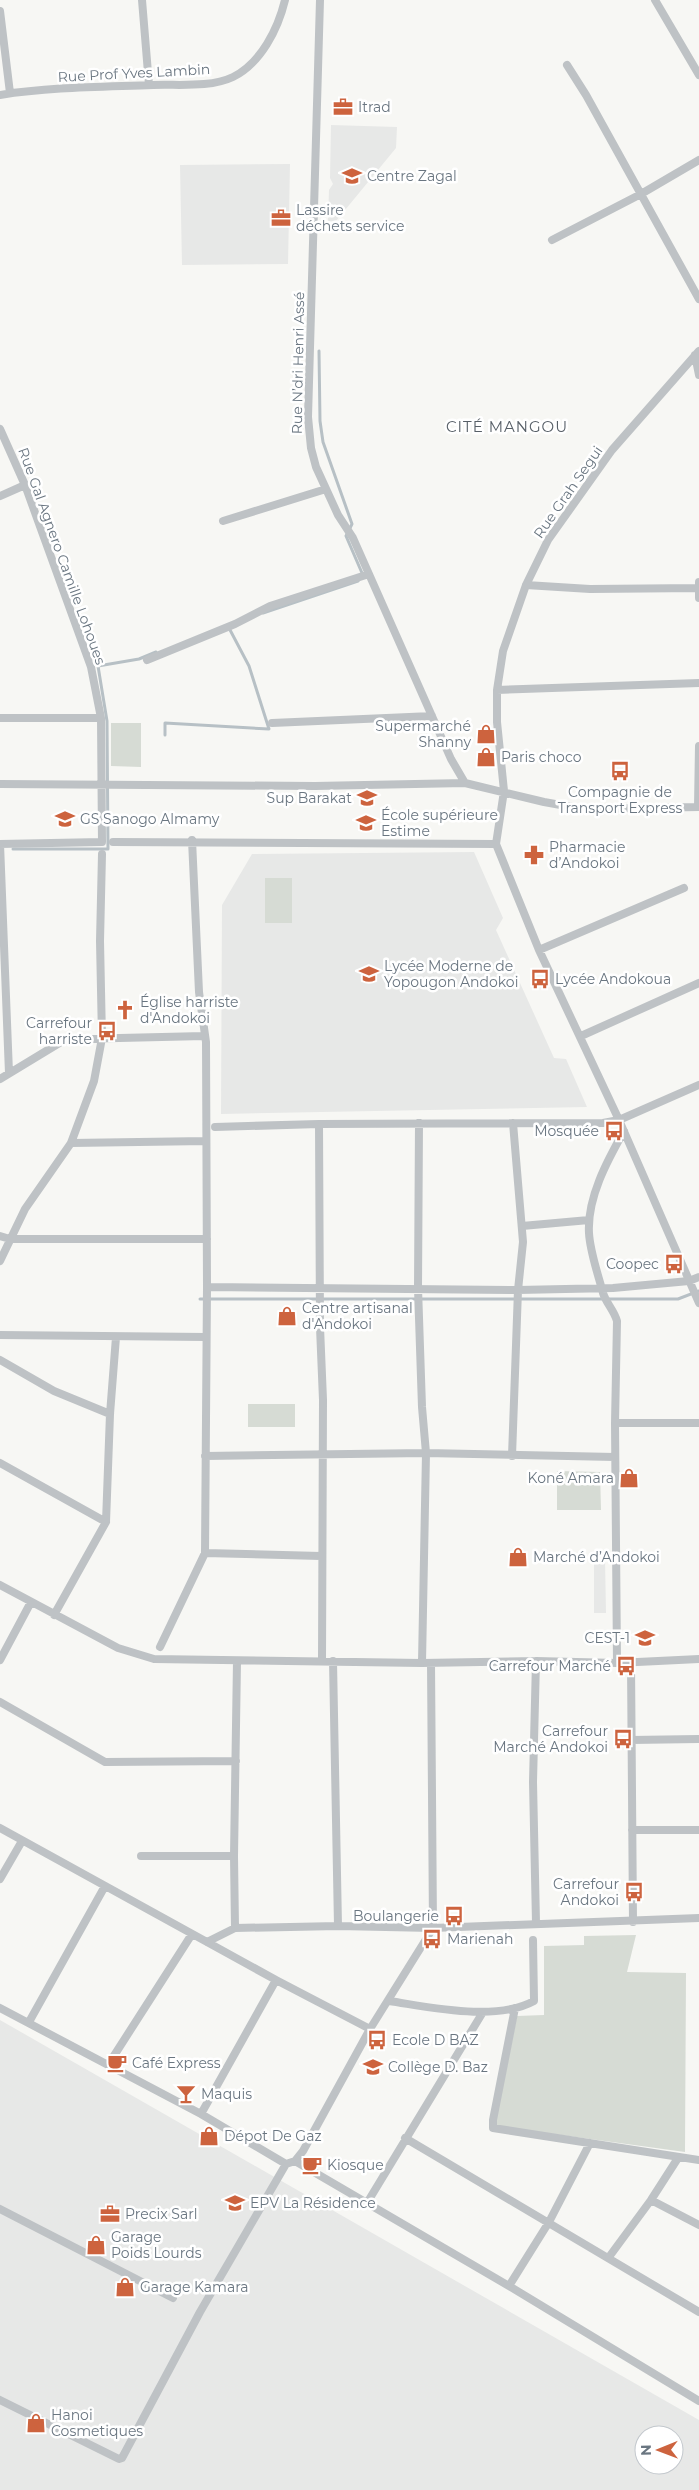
<svg xmlns="http://www.w3.org/2000/svg" width="699" height="2490" font-family="Montserrat,sans-serif">
<style>
.built{fill:#e7e8e7;fill-rule:evenodd}
.green{fill:#d6dbd4}
.lines{fill:none;stroke-linecap:round;stroke-linejoin:round}
.stream{stroke:#b7c0c5;stroke-width:3}
.minor{stroke:#bec2c5;stroke-width:8}
.labels{text-anchor:middle;stroke-width:5;stroke-linejoin:round;paint-order:stroke}
.street-label{font-size:14px;fill:#6a7681;stroke:#fff}
.poi-label{font-size:14px;fill:#6a7681;stroke:#fff;text-anchor:start}
.neighbourhood-label{font-size:15px;letter-spacing:1px;fill:#575f67;stroke:#fff}
</style>
<rect width="100%" height="100%" fill="#f7f7f4"/>
<path class="built" d="M331 125 397 127 396 148 336 221H328L329 190 333 184 330 178Z
M290 164 288 264 182 265 180 165Z
M474 852 503 918 496 930 554 1058 566 1059 587 1107 221 1114 222 905 252 854Z
M605 1559 606 1613H594V1560Z
M0 2020 699 2420V2490H0ZM644 2435H674V2465H644Z"/>
<path class="green" d="M111 723H141V767L111 766Z
M265 878H292V923H265Z
M248 1404H295V1427H248Z
M557 1471 600 1472 601 1510H557Z
M636 1935 627 1972 686 1973 685 2152 495 2126 517 2016 544 2015V1946L584 1945V1936Z"/>
<g class="lines">
<path class="stream" d="M263 613 358 581 362 573 346 536 352 524 323 442 320 421 319 351
M165 735V723L269 729 249 666 229 628
M13 849H108L107 721 98 666 139 659 156 652
M200 1299H678L699 1291"/>
<path class="minor" d="M142 0 149 85
M320 0 308 417 311 448 316 467 338 515 353 538 451 759 465 783
M655 0 699 75
M0 11 10 93
M567 65 586 95 699 299
M0 95C50 87 102 87 153 85 178 84 210 88 233 77 261 63 278 29 285 0
M552 240 641 194 699 160
M699 351 612 450 548 540 526 585 503 651 497 690V722L504 791 496 844 539 950 619 1120 699 1303
M695 355 699 375
M0 429 25 485 91 667 101 718 102 842 0 844
M0 496 25 485
M223 521 326 489
M699 582V598
M526 585 590 589 699 588
M147 660 235 624 270 606 369 574
M497 690 699 683
M0 718H101
M272 723 432 716
M0 784 315 786 465 783 544 802 583 809 699 807
M698 807 699 746
M113 842 496 844
M0 844 9 1073
M539 950 684 888
M581 1036 699 983
M0 1079 61 1042 77 1039 204 1036
M419 1123 418 1288 422 1407 426 1453 422 1663
M319 1124 320 1327 323 1400 322 1661
M215 1127 319 1124 603 1123 619 1120 699 1085
M71 1143 206 1141
M522 1226 589 1220
M0 1236 10 1239H207
M0 1261 25 1209 71 1143 94 1081 102 1038 100 941 102 854
M207 1287 518 1290 613 1288 689 1281 699 1277
M0 1335 206 1337
M0 1360 54 1391 110 1414
M615 1423H699
M205 1456 426 1453 615 1457
M512 1456 518 1290 523 1242 513 1123
M0 1463 106 1522
M205 1553 321 1556
M0 1585 118 1648 154 1659 422 1663 536 1661 617 1663 699 1659
M54 1615 106 1522 110 1414 116 1337
M160 1647 205 1553 207 1287 206 1042 199 992 192 840
M0 1660 31 1602
M333 1661 338 1926
M617 1663 615 1423 617 1321C614 1310 606 1303 603 1293 598 1274 590 1252 589 1233 587 1198 607 1161 624 1131
M631 1663 633 1922
M0 1702 105 1762 236 1761
M631 1740 699 1739
M0 1828 276 1980 370 2029
M632 1830H699
M141 1856H234
M0 1879 22 1841
M536 1923 533 1782 536 1661
M235 1928 234 1856 237 1661
M207 1942 235 1928 338 1926 433 1928 431 1663
M389 2001C430 2007 496 2022 534 2001L533 1940
M0 2008 201 2114 286 2164 295 2161 303 2151 370 2029 433 1928 699 1918
M515 2008 493 2120V2128L699 2160
M29 2022 105 1886
M108 2065 192 1934
M201 2114 276 1980
M405 2138 699 2312
M295 2161 509 2286 699 2401
M651 2200 699 2225
M367 2203 483 2012
M0 2209 173 2298
M609 2257 651 2200 678 2158
M509 2286 549 2222 590 2143
M0 2400 119 2459 122 2458 200 2312 286 2164"/>
</g>
<defs>
<symbol id="office-bare" viewBox="-9 -9 18 18"><path d="M-6-3h4V-5.5h4V-3h4V5H-6ZM-1-4.5V-3h2v-1.5ZM-6 0V1H6V0Z" fill="#cd633e" stroke="#fff" stroke-width="2.5" paint-order="stroke"/></symbol>
<symbol id="school-bare" viewBox="-9 -9 18 18"><path d="M0-5L7-2L0 1L-7-2ZM-4 1L0 2.5L4 1V4Q0 6-4 4Z" fill="#cd633e" stroke="#fff" stroke-width="2.5" paint-order="stroke"/></symbol>
<symbol id="shop-bare" viewBox="-9 -9 18 18"><path d="M-5-2.5h2.3a2.7 3.5 0 0 1 5.4 0H5L5.5 6h-11ZM-1.5-2.5h3a1.5 2.3 0 0 0-3 0Z" fill="#cd633e" stroke="#fff" stroke-width="2.5" paint-order="stroke"/></symbol>
<symbol id="bus-bare" viewBox="-9 -9 18 18"><path d="M-5-6H5V4H4V6H2V4H-2V6H-4V4H-5ZM-3.5-4V0h7V-4ZM-3.5 1.2v1.5H-2V1.2ZM2 1.2v1.5H3.5V1.2Z" fill="#cd633e" stroke="#fff" stroke-width="2.5" paint-order="stroke"/></symbol>
<symbol id="pharmacy-bare" viewBox="-9 -9 18 18"><path d="M-2-6h4v4h4v4h-4v4h-4v-4h-4v-4h4Z" fill="#cd633e" stroke="#fff" stroke-width="2.5" paint-order="stroke"/></symbol>
<symbol id="church-bare" viewBox="-9 -9 18 18"><path d="M-1.2-6h2.4v3.5h3.3v2.4h-3.3V6h-2.4V-.1h-3.3v-2.4h3.3Z" fill="#cd633e" stroke="#fff" stroke-width="2.5" paint-order="stroke"/></symbol>
<symbol id="cafe-bare" viewBox="-9 -9 18 18"><path d="M-5.5-4.5H6V0H3Q3 3.5 0 3.5H-2.5Q-5.5 3.5-5.5 0ZM3-3.2v2h1.7v-2ZM-6 4.5H4V6H-6Z" fill="#cd633e" stroke="#fff" stroke-width="2.5" paint-order="stroke"/></symbol>
<symbol id="bar-bare" viewBox="-9 -9 18 18"><path d="M-6-5H6L.8 .8V4.5H3.5V6h-7V4.5H-.8V.8Z" fill="#cd633e" stroke="#fff" stroke-width="2.5" paint-order="stroke"/></symbol>
</defs>
<g fill-rule="evenodd">
<use href="#office-bare" x="329" y="93" width="28" height="28"/>
<use href="#school-bare" x="338" y="162" width="28" height="28"/>
<use href="#office-bare" x="267" y="204" width="28" height="28"/>
<use href="#shop-bare" x="472" y="720" width="28" height="28"/>
<use href="#shop-bare" x="472" y="743" width="28" height="28"/>
<use href="#bus-bare" x="606" y="757" width="28" height="28"/>
<use href="#school-bare" x="353" y="784" width="28" height="28"/>
<use href="#school-bare" x="51" y="805" width="28" height="28"/>
<use href="#school-bare" x="352" y="809" width="28" height="28"/>
<use href="#pharmacy-bare" x="520" y="841" width="28" height="28"/>
<use href="#school-bare" x="355" y="960" width="28" height="28"/>
<use href="#bus-bare" x="526" y="965" width="28" height="28"/>
<use href="#church-bare" x="111" y="996" width="28" height="28"/>
<use href="#bus-bare" x="93" y="1017" width="28" height="28"/>
<use href="#bus-bare" x="600" y="1117" width="28" height="28"/>
<use href="#bus-bare" x="660" y="1250" width="28" height="28"/>
<use href="#shop-bare" x="273" y="1302" width="28" height="28"/>
<use href="#shop-bare" x="615" y="1464" width="28" height="28"/>
<use href="#shop-bare" x="504" y="1543" width="28" height="28"/>
<use href="#school-bare" x="631" y="1624" width="28" height="28"/>
<use href="#bus-bare" x="612" y="1652" width="28" height="28"/>
<use href="#bus-bare" x="609" y="1725" width="28" height="28"/>
<use href="#bus-bare" x="620" y="1878" width="28" height="28"/>
<use href="#bus-bare" x="440" y="1902" width="28" height="28"/>
<use href="#bus-bare" x="418" y="1925" width="28" height="28"/>
<use href="#bus-bare" x="363" y="2026" width="28" height="28"/>
<use href="#cafe-bare" x="103" y="2049" width="28" height="28"/>
<use href="#school-bare" x="359" y="2053" width="28" height="28"/>
<use href="#bar-bare" x="172" y="2080" width="28" height="28"/>
<use href="#shop-bare" x="195" y="2122" width="28" height="28"/>
<use href="#cafe-bare" x="298" y="2151" width="28" height="28"/>
<use href="#school-bare" x="221" y="2189" width="28" height="28"/>
<use href="#office-bare" x="96" y="2200" width="28" height="28"/>
<use href="#shop-bare" x="82" y="2231" width="28" height="28"/>
<use href="#shop-bare" x="111" y="2273" width="28" height="28"/>
<use href="#shop-bare" x="22" y="2409" width="28" height="28"/>
</g>
<g class="labels">
<g class="street-label">
<text transform="translate(134 73) rotate(-3)" y="5">Rue Prof Yves Lambin</text>
<text transform="translate(298 363) rotate(-89)" y="5">Rue N’dri Henri Assé</text>
<text transform="translate(568 492) rotate(-55)" y="5">Rue Grah Segui</text>
<text transform="translate(62 556) rotate(70)" y="5">Rue Gal Agnero Camille Lohoues</text>
</g>
<g class="poi-label">
<text x="358" y="112">Itrad</text>
<text x="367" y="181">Centre Zagal</text>
<text x="296" y="215">Lassire<tspan x="296" dy="16">déchets service</tspan></text>
<text x="471" y="731" text-anchor="end">Supermarché<tspan x="471" dy="16">Shanny</tspan></text>
<text x="501" y="762">Paris choco</text>
<text x="620" y="797" text-anchor="middle">Compagnie de<tspan x="620" dy="16">Transport Express</tspan></text>
<text x="352" y="803" text-anchor="end">Sup Barakat</text>
<text x="381" y="820">École supérieure<tspan x="381" dy="16">Estime</tspan></text>
<text x="80" y="824">GS Sanogo Almamy</text>
<text x="549" y="852">Pharmacie<tspan x="549" dy="16">d’Andokoi</tspan></text>
<text x="384" y="971">Lycée Moderne de<tspan x="384" dy="16">Yopougon Andokoi</tspan></text>
<text x="555" y="984">Lycée Andokoua</text>
<text x="140" y="1007">Église harriste<tspan x="140" dy="16">d'Andokoi</tspan></text>
<text x="92" y="1028" text-anchor="end">Carrefour<tspan x="92" dy="16">harriste</tspan></text>
<text x="599" y="1136" text-anchor="end">Mosquée</text>
<text x="659" y="1269" text-anchor="end">Coopec</text>
<text x="302" y="1313">Centre artisanal<tspan x="302" dy="16">d'Andokoi</tspan></text>
<text x="614" y="1483" text-anchor="end">Koné Amara</text>
<text x="533" y="1562">Marché d’Andokoi</text>
<text x="630" y="1643" text-anchor="end">CEST-1</text>
<text x="611" y="1671" text-anchor="end">Carrefour Marché</text>
<text x="608" y="1736" text-anchor="end">Carrefour<tspan x="608" dy="16">Marché Andokoi</tspan></text>
<text x="619" y="1889" text-anchor="end">Carrefour<tspan x="619" dy="16">Andokoi</tspan></text>
<text x="439" y="1921" text-anchor="end">Boulangerie</text>
<text x="447" y="1944">Marienah</text>
<text x="392" y="2045">Ecole D BAZ</text>
<text x="132" y="2068">Café Express</text>
<text x="388" y="2072">Collège D. Baz</text>
<text x="201" y="2099">Maquis</text>
<text x="224" y="2141">Dépot De Gaz</text>
<text x="327" y="2170">Kiosque</text>
<text x="250" y="2208">EPV La Résidence</text>
<text x="125" y="2219">Precix Sarl</text>
<text x="111" y="2242">Garage<tspan x="111" dy="16">Poids Lourds</tspan></text>
<text x="140" y="2292">Garage Kamara</text>
<text x="51" y="2420">Hanoi<tspan x="51" dy="16">Cosmetiques</tspan></text>
</g>
<g class="neighbourhood-label">
<text x="507" y="432">CITÉ MANGOU</text>
</g>
</g>
<g transform="translate(659 2450) rotate(269)"><circle r="24" fill="#ffffff" stroke="#c3c8cd"/>
<path d="M0-4L9 19L0 12L-9 19Z" fill="#cd633e"/>
<text y="-8" font-size="14" font-weight="bold" text-anchor="middle" fill="#6a7681">N</text>
</g>
</svg>
